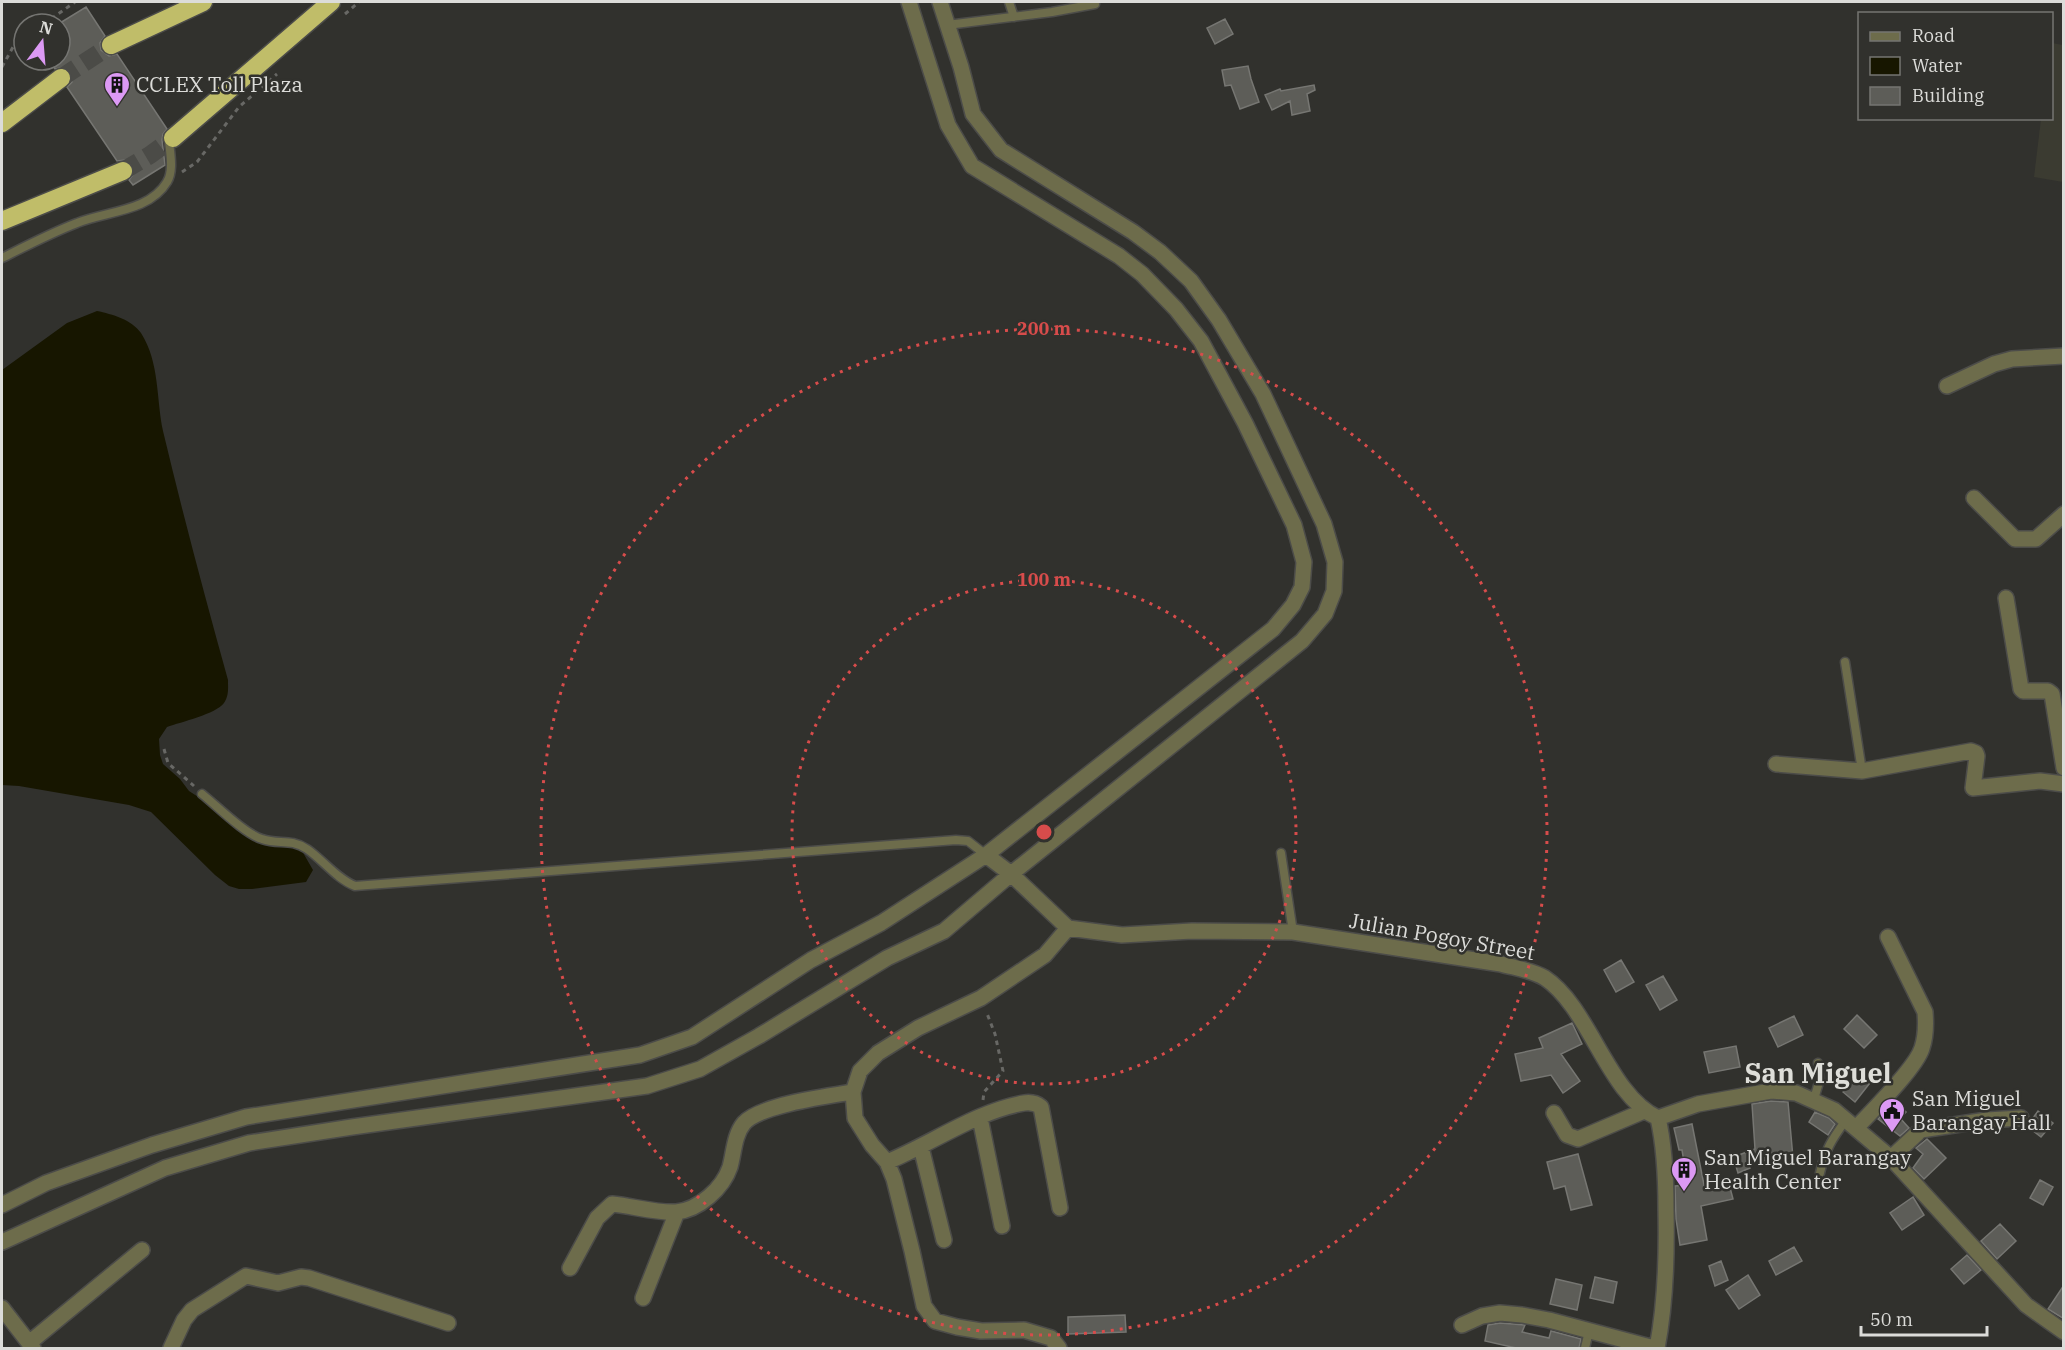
<svg xmlns="http://www.w3.org/2000/svg" width="2065" height="1350" font-family="'IBM Plex Serif',serif">
<style>
.built{fill:#3b3b31}
.water{fill:#171600}
.building{fill:#5d5d58;stroke:#767672;stroke-width:1.5}
.lines{fill:none;stroke-linecap:round;stroke-linejoin:round}
.motorway-tunnel{stroke:#4b4b47;stroke-width:18;stroke-dasharray:18 9;stroke-linecap:butt}
.service-casing{stroke:#4c4c49;stroke-width:11}
.minor-casing{stroke:#4c4c49;stroke-width:18}
.motorway-casing{stroke:#4c4c49;stroke-width:21}
.path{stroke:#686865;stroke-width:3;stroke-dasharray:4.5 4.5;stroke-linecap:butt}
.service{stroke:#6d6c4b;stroke-width:8}
.minor{stroke:#6d6c4b;stroke-width:15}
.motorway{stroke:#c0bd69;stroke-width:18}
.ring{fill:none;stroke:#d74c4b;stroke-width:3;stroke-dasharray:3 6}
.labels{text-anchor:middle;stroke-width:5;stroke-linejoin:round;paint-order:stroke}
.poi-label{font-size:21px;fill:#dcdcd9;stroke:#31312d;text-anchor:start}
.street-label{font-size:21px;fill:#dcdcd9;stroke:#31312d}
.district-label{font-size:27px;font-weight:bold;fill:#deded9;stroke:#31312d}
.centre{fill:#d74c4b;stroke:#31312d;stroke-width:3}
.ring-label{font-size:18px;text-anchor:middle;font-weight:bold;fill:#d74c4b;stroke:#31312d;stroke-width:5;stroke-linejoin:round;paint-order:stroke}
</style>
<rect width="100%" height="100%" fill="#31312d"/>
<path class="built" d="M2052 43 2063 45V182L2034 177 2041 119 2052 118Z"/>
<path class="water" d="M97 311C112 314 132 320 141 333 160 363 156 398 163 431 183 515 205 597 228 680 228 688 229 696 224 703 216 714 181 722 167 727L159 739 160 755 163 764 180 779 189 791 212 806 249 838 258 841 289 846 302 851 313 870 306 882 252 889H239L229 886 215 875 151 812 129 805 19 786 2 785V370L67 323Z"/>
<path class="building" d="M86 7 105 36 100 43 101 50 109 56 117 54 167 129 163 134 162 140 165 165 133 185 129 180 134 173 133 166 125 160 117 161 67 87 72 82 70 72 65 67 55 69 49 60H60V23Z
M1225 19 1233 34 1215 44 1207 28Z
M1248 66 1251 79 1259 102 1240 109 1231 85 1225 86 1222 70Z
M1314 85 1315 90 1307 94 1310 111 1292 115 1290 101 1272 110 1265 95 1280 89 1281 91Z
M1621 960 1634 982 1616 992 1604 970Z
M1663 976 1677 1000 1660 1010 1646 985Z
M1857 1015 1877 1035 1864 1048 1844 1029Z
M1794 1016 1803 1035 1778 1047 1769 1028Z
M1572 1023 1582 1044 1561 1054 1580 1081 1563 1093 1551 1075 1521 1081 1515 1054 1543 1048 1539 1038Z
M1736 1046 1740 1067 1709 1073 1704 1052Z
M1861 1069 1873 1079 1855 1102 1843 1092Z
M1771 1101 1788 1102 1793 1158 1748 1162 1750 1168 1738 1173 1735 1163H1729L1728 1159 1755 1149 1752 1104Z
M1895 1102 1906 1112 1900 1118 1909 1128 1900 1136 1878 1119Z
M2038 1111 2053 1123 2041 1137 2027 1126Z
M1815 1112 1829 1118 1835 1124 1828 1135 1809 1122Z
M1692 1124 1705 1190 1729 1184 1733 1199 1701 1206 1707 1240 1680 1245 1676 1219 1675 1186 1688 1185 1682 1150H1679L1674 1128Z
M1927 1139 1946 1158 1924 1179 1913 1168 1923 1154 1916 1148Z
M1578 1154 1592 1205 1571 1210 1565 1186 1554 1189 1547 1162Z
M2040 1180 2053 1187 2043 1205 2030 1198Z
M1913 1197 1924 1215 1902 1230 1890 1213Z
M2000 1224 2016 1241 1997 1259 1981 1241Z
M1794 1247 1802 1261 1776 1275 1769 1261Z
M1967 1255 1981 1270 1964 1284 1951 1269Z
M1721 1261 1728 1280 1715 1286 1709 1266Z
M1748 1275 1760 1295 1739 1309 1726 1290Z
M1595 1277 1617 1282 1613 1303 1590 1298Z
M1556 1279 1582 1285 1577 1310 1550 1304Z
M2064 1285V1319L2048 1309Z
M1125 1315 1126 1332 1068 1334V1317Z
M1500 1323 1525 1325 1522 1332 1549 1338 1551 1331 1581 1339 1579 1348H1516L1485 1341 1488 1325Z"/>
<g class="lines">
<path class="motorway-tunnel" d="M61 78 111 45
M123 171 150 155 173 138"/>
<defs>
<path id="service" d="M1009 2 1014 17
M947 25 1052 12 1095 4
M2 258C26 246 51 233 77 223 106 211 149 212 167 182 174 171 170 153 169 141
M1845 662 1862 771
M202 794C217 806 245 834 262 839 279 845 290 838 307 849 323 860 337 879 355 886L956 840 968 841 986 855
M1281 853 1293 932
M1814 1099 1820 1079 1818 1063
M1820 1173C1825 1150 1832 1139 1846 1120
M1585 1348 1589 1331"/>
<path id="minor" d="M1947 386 1994 364 2012 359 2064 356
M1974 498 2015 539H2036L2064 514
M2006 598 2021 689 2023 691H2048L2052 694 2064 768
M1776 764 1862 771 1971 751 1976 753 1977 756 1973 788 2040 781 2064 784
M986 855 1011 874 1068 928
M1068 928 1122 935 1192 931 1293 932 1501 964C1515 968 1532 970 1545 978 1590 1008 1608 1095 1658 1118L1698 1104 1771 1091 1796 1093 1834 1110 1891 1158 2026 1305 2064 1332
M1554 1113 1567 1135 1578 1139 1644 1111
M980 1118 1002 1226
M1857 1127C1872 1111 1916 1068 1922 1048 1926 1036 1926 1024 1925 1012L1888 937
M921 1147 944 1240
M1891 1158 1921 1130 1987 1120 2021 1118
M887 1162C931 1144 977 1111 1024 1103 1030 1102 1036 1103 1041 1107L1060 1208
M2 1205 46 1183 152 1145 246 1117 640 1055 692 1037 811 960 881 923 986 855 1273 629 1293 605 1302 587 1304 562 1294 525 1245 423 1201 341 1176 309 1142 274 1119 256 972 166 948 125 909 2
M2 1242 165 1168 249 1143 352 1127 647 1086 700 1069 759 1036 887 958 944 931 1011 874 1302 641 1325 614 1334 591 1335 562 1324 524 1263 394 1219 320 1191 281 1160 252 1133 232 1001 150 973 114 961 67 940 2
M570 1268 597 1218 612 1204C633 1206 655 1213 676 1212 699 1210 723 1188 730 1167 734 1153 734 1135 744 1123 760 1105 828 1096 853 1092
M643 1298 677 1212
M2 1308 33 1348
M1462 1325 1482 1316 1500 1313 1522 1315 1549 1320 1654 1348
M29 1343 142 1250
M171 1348 184 1320 192 1310 246 1276 278 1283 301 1277 309 1278 448 1323
M1059 1348 1051 1338 1024 1330 981 1331 957 1327 935 1321 924 1306 912 1251 894 1179 887 1162 872 1145 855 1118 853 1092 860 1071 878 1053 918 1028 981 998 1045 955 1068 928
M1657 1348C1666 1302 1667 1257 1666 1210 1666 1179 1665 1148 1658 1118"/>
<path id="motorway" d="M111 45 203 2
M2 123 61 78
M173 138 331 2
M2 221 123 171"/>
</defs>
<use href="#service" class="service-casing"/>
<use href="#minor" class="minor-casing"/>
<use href="#motorway" class="motorway-casing"/>
<path class="path" d="M345 14 359 2
M44 24 75 2
M2 67 13 47 24 39
M182 172 197 162 239 107 277 74
M164 749 168 763 194 786
M983 1100 984 1092 1003 1071 995 1034 986 1011"/>
<use href="#service" class="service"/>
<use href="#minor" class="minor"/>
<use href="#motorway" class="motorway"/>
</g>
<g class="ring">
<circle cx="1044" cy="832" r="252"/>
<circle cx="1044" cy="832" r="503"/>
</g>
<defs>
<symbol id="building-pin" viewBox="-11 -11 22 30"><path d="M0 17L-7.5 6A9.5 9.5 0 1 1 7.5 6Z" fill="#dc99f4" stroke="#31312d"/><path d="M-4-6H4V6H1V3H-1V6H-4ZM-2.5-4.3h1.7v1.8h-1.7ZM.8-4.3h1.7v1.8H.8ZM-2.5-1h1.7V.8h-1.7ZM.8-1h1.7V.8H.8Z" fill="#111"/></symbol>
<symbol id="civic-pin" viewBox="-11 -11 22 30"><path d="M0 17L-7.5 6A9.5 9.5 0 1 1 7.5 6Z" fill="#dc99f4" stroke="#31312d"/><path d="M-.6-6.5H3V-4.5H.6V-3L4-1V1h2V6H-6V1h2V-1L-.6-3ZM-1.2 2.5V6h2.4V2.5Z" fill="#111"/></symbol>
</defs>
<g fill-rule="evenodd">
<use href="#building-pin" x="102" y="70" width="30" height="40"/>
<use href="#civic-pin" x="1877" y="1096" width="30" height="40"/>
<use href="#building-pin" x="1669" y="1155" width="30" height="40"/>
</g>
<g class="labels">
<g class="poi-label">
<text x="136" y="92">CCLEX Toll Plaza</text>
<text x="1912" y="1106">San Miguel<tspan x="1912" dy="24">Barangay Hall</tspan></text>
<text x="1704" y="1165">San Miguel Barangay<tspan x="1704" dy="24">Health Center</tspan></text>
</g>
<g class="street-label">
<text transform="translate(1442 937) rotate(10)" y="7">Julian Pogoy Street</text>
</g>
<g class="district-label">
<text x="1818" y="1083">San Miguel</text>
</g>
</g>
<circle cx="1044" cy="832" r="9" class="centre"/>
<g class="ring-label">
<text x="1044" y="335">200 m</text>
<text x="1044" y="586">100 m</text>
</g>
<rect width="2065" height="1350" fill="none" stroke="#dcdcd9" stroke-width="6"/>
<rect x="1858" y="12" width="195" height="108" fill="#31312d" stroke="#757572" stroke-width="1.5"/>
<rect x="1870" y="32" width="30" height="9" fill="#6d6c4b" stroke="#757572" stroke-width="1.5"/>
<text x="1912" y="42" font-size="18" fill="#dcdcd9">Road</text>
<rect x="1870" y="57" width="30" height="18" fill="#171600" stroke="#757572" stroke-width="1.5"/>
<text x="1912" y="72" font-size="18" fill="#dcdcd9">Water</text>
<rect x="1870" y="87" width="30" height="18" fill="#5d5d58" stroke="#757572" stroke-width="1.5"/>
<text x="1912" y="102" font-size="18" fill="#dcdcd9">Building</text>
<g transform="translate(42 42) rotate(16)"><circle r="28" fill="#31312d" stroke="#757572" stroke-width="1.5"/>
<path d="M0-4.5L10 22L0 15L-10 22Z" fill="#dc99f4"/>
<text y="-9" font-size="16" font-weight="bold" text-anchor="middle" fill="#dcdcd9">N</text>
</g>
<path d="M1861 1326v9h126v-9" fill="none" stroke="#dcdcd9" stroke-width="3"/>
<text x="1870" y="1326" font-size="18" fill="#dcdcd9" stroke="#31312d" stroke-width="4.5" paint-order="stroke">50 m</text>
</svg>
